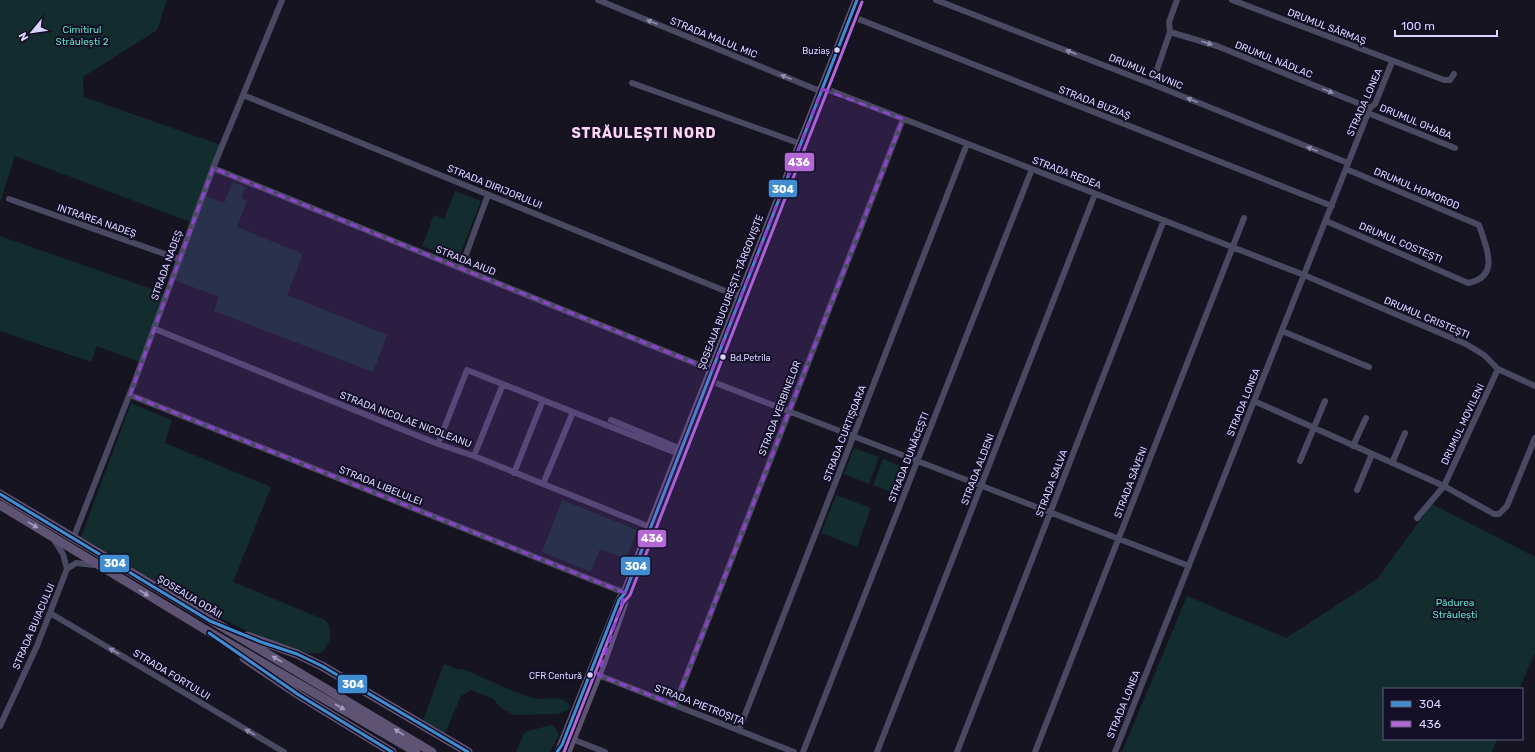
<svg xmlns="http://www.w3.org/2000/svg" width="1535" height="752" font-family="Rubik,sans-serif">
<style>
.green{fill:#132c2d}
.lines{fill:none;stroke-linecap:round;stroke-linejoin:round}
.minor{stroke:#4a4962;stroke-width:6}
.primary{stroke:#5e5373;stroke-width:9}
.bus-1-casing{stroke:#130f26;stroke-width:6}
.bus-2-casing{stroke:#130f26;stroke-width:6}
.bus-1{stroke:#408ed1;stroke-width:3}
.bus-2{stroke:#b468d6;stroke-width:3}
.oneway{fill:#928eb0}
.oneway2{fill:#a29ac0}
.marked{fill:#8945c9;fill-opacity:0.2;stroke:#8945c9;stroke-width:3;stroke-dasharray:8 5;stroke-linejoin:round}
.bus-dot{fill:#d9d4ff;stroke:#130f26;stroke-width:1.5}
.labels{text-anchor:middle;stroke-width:4;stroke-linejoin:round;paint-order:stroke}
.bus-label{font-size:9px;fill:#d9d4ff;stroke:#130f26;text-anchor:end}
.street-label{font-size:10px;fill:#d9d4ff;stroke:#130f26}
.park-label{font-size:10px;fill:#5fe0c0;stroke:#130f26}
.district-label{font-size:14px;font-weight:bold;letter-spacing:1px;fill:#ffd6f0;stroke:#130f26}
.line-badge{stroke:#130f26;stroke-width:1.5}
.badge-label{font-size:11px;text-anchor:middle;font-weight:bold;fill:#fff}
</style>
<rect width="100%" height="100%" fill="#161421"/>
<path class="green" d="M0 0H167L157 30 83 77 84 97 221 145 193 223 15 156 0 203Z
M233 182 246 187 241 198 247 201 237 227 303 254 287 295 387 335 373 372 214 311 219 297 174 280 206 196 224 203Z
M455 191 481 201 458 260 422 246 434 215 444 219Z
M0 236 166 294 142 363 97 346 91 362 0 331Z
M131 403 172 420 165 443 271 487 233 582 325 620C334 628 331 644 322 652 307 658 269 642 255 635 195 607 139 570 81 537Z
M854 448 879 457 869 484 844 474Z
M883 459 908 469 902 483 896 481 891 492 873 485Z
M836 495 871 508 857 547 821 533Z
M562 500 637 530 626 559 600 549 591 572 542 552Z
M1432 504 1535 557V653L1519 689H1384V739H1497L1492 752H1122L1187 596 1286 638 1377 579Z
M444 664 459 670 460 668C483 677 510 691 533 698 544 701 564 693 570 706L569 710 558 714 514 715 501 708 493 699 471 690 461 696 445 733 423 720Z
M551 725 555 727 559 735 550 752H516L525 732Z"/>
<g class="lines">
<path class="minor" d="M598 0 815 89 832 91 1304 275 1466 344 1484 355 1498 369 1535 386
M936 0 1152 84 1348 163
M1232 0 1444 80H1450L1454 74
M851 16 1332 206
M1170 32 1217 46 1370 108
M632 83 801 144
M1152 84 1170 32 1169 22 1177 0
M243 95 740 297
M1368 113 1455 148
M213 168 712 370
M9 199 179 259
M1326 221 1468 283C1501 277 1486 246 1479 225L1346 169
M461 268 488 195
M155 329 438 444 474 456 650 527
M1282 331 1369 367
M708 380 1189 566
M130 395 625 593
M1254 401 1444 486 1494 514H1499L1507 506 1535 438
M611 420 681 449
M438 444 467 370 679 454
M1353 446 1366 418
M474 456 503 384
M1300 461 1325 401
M1392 463 1405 433
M514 473 543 400
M543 484 573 412
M1357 490 1372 454
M1417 518 1444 486 1498 369
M73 539 134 383 213 168 282 0
M54 540 63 554 67 569
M50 613 284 752
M598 675 794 752
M675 705 903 119
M0 726 37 646 67 569 76 563 94 565
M739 730 967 144
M572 739 605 752
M803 752 1032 169
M877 752 1095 194
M957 752 1164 220
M1035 752 1244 218
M1115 752 1370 108 1375 104 1392 62"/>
<path class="primary" d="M0 494 432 752
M0 505 206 630 416 752
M247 636 297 654 322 666 468 752
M244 658 299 695 392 752
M559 752 621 598
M567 752 603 662 624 602 625 593 650 527 857 0"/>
<defs>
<path id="bus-1" d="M0 494 210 621 261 642 297 654 322 666 468 752
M209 633 299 695 392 752
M557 752 562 745 619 600 625 593 857 0"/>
<path id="bus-2" d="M564 752 616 620 623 603 630 595 862 2"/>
</defs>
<use href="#bus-1" class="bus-1-casing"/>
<use href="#bus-2" class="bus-2-casing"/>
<use href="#bus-1" class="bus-1"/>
<use href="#bus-2" class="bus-2"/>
</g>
<defs><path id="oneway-solid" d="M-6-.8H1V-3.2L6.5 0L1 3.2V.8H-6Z"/></defs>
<g class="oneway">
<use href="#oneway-solid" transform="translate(652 22) rotate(-158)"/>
<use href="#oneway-solid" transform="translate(1207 43) rotate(17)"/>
<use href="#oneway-solid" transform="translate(1071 52) rotate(-159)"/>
<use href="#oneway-solid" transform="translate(786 77) rotate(-158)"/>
<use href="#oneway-solid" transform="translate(1328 91) rotate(22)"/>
<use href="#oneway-solid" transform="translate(1192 100) rotate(-158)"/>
<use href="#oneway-solid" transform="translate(1312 149) rotate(-158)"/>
<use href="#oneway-solid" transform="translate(114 651) rotate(-149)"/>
<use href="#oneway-solid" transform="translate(250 732) rotate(-149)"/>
</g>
<g class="oneway2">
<use href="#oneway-solid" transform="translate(33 525) rotate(31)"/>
<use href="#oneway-solid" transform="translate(144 593) rotate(32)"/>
<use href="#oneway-solid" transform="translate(277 659) rotate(-150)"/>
<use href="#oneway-solid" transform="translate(340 707) rotate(30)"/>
<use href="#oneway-solid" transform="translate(399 732) rotate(-148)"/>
</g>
<path class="marked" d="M822 89 903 119 675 705 598 675 625 593 130 395 213 168 712 370Z"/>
<g class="bus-dot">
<circle cx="837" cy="50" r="3.5"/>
<circle cx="723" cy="357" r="3.5"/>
<circle cx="590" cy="675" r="3.5"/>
</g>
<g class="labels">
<g class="bus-label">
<text x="830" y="54">Buziaș</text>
<text x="730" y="361" text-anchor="start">Bd.Petrila</text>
<text x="582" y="679">CFR Centură</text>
</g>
<g class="street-label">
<text transform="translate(1327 26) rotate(21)" y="4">DRUMUL SĂRMAȘ</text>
<text transform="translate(714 37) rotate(22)" y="4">STRADA MALUL MIC</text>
<text transform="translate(1274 59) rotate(22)" y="4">DRUMUL NĂDLAC</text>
<text transform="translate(1146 71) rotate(22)" y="4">DRUMUL CAVNIC</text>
<text transform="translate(1095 102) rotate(21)" y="4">STRADA BUZIAȘ</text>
<text transform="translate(1364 102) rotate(-66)" y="4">STRADA LONEA</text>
<text transform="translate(1416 121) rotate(22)" y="4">DRUMUL OHABA</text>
<text transform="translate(1067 172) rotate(21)" y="4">STRADA REDEA</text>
<text transform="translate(495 186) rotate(22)" y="4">STRADA DIRIJORULUI</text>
<text transform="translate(1417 188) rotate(23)" y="4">DRUMUL HOMOROD</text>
<text transform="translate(97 220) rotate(19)" y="4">INTRAREA NADEȘ</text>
<text transform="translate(1401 242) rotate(23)" y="4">DRUMUL COSTEȘTI</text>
<text transform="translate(466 260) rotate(22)" y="4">STRADA AIUD</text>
<text transform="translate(166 265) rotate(-70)" y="4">STRADA NADEȘ</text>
<text transform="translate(730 292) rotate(-69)" y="4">ȘOSEAUA BUCUREȘTI-TÂRGOVIȘTE</text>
<text transform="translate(1427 317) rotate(23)" y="4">DRUMUL CRISTEȘTI</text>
<text transform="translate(1243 402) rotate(-68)" y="4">STRADA LONEA</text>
<text transform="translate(779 408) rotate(-69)" y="4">STRADA VERBINELOR</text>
<text transform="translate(406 419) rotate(21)" y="4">STRADA NICOLAE NICOLEANU</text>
<text transform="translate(1462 424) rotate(-65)" y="4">DRUMUL MOVILENI</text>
<text transform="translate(844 433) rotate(-69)" y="4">STRADA CURTIȘOARA</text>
<text transform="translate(908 457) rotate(-69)" y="4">STRADA DUNĂCEȘTI</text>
<text transform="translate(977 469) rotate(-69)" y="4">STRADA ALDENI</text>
<text transform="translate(1130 482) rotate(-69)" y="4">STRADA SĂVENI</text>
<text transform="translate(1051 483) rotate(-69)" y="4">STRADA SALVA</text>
<text transform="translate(381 485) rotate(22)" y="4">STRADA LIBELULEI</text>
<text transform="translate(190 596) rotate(31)" y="4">ȘOSEAUA ODĂII</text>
<text transform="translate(33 626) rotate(-67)" y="4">STRADA BUIACULUI</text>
<text transform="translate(172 674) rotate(31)" y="4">STRADA FORTULUI</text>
<text transform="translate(700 704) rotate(21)" y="4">STRADA PIETROȘIȚA</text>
<text transform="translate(1123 704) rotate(-68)" y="4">STRADA LONEA</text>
</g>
<g class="park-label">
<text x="82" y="33">Cimitirul<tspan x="82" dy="12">Străulești 2</tspan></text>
<text x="1455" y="606">Pădurea<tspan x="1455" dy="12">Străulești</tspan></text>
</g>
<g class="district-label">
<text x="644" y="138">STRĂULEȘTI NORD</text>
</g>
</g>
<g class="line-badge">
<rect x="784" y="152" width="31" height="20" rx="4" fill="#b468d6"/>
<rect x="768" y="179" width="30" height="19" rx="4" fill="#408ed1"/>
<rect x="637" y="529" width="30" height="19" rx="4" fill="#b468d6"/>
<rect x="99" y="554" width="31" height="19" rx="4" fill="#408ed1"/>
<rect x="620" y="556" width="31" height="20" rx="4" fill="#408ed1"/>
<rect x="337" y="674" width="31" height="20" rx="4" fill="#408ed1"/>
</g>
<g class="badge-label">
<text x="799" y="166">436</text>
<text x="783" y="193">304</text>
<text x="652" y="542">436</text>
<text x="115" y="567">304</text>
<text x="636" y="570">304</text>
<text x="353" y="688">304</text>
</g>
<rect x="1383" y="688" width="140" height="52" fill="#130f26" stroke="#625e7d"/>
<rect x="1391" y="701" width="20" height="6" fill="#408ed1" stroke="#625e7d"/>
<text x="1419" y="708" font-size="12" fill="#d9d4ff">304</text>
<rect x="1391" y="721" width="20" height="6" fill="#b468d6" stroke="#625e7d"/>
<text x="1419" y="728" font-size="12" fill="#d9d4ff">436</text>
<g transform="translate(32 32) rotate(241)" stroke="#130f26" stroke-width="3" paint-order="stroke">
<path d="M0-3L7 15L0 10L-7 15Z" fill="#d9d4ff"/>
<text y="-6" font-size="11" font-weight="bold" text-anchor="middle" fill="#d9d4ff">N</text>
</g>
<path d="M1395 30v6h102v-6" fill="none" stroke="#d9d4ff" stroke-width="2"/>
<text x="1401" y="30" font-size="12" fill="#d9d4ff" stroke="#130f26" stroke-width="3" paint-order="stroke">100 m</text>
</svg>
